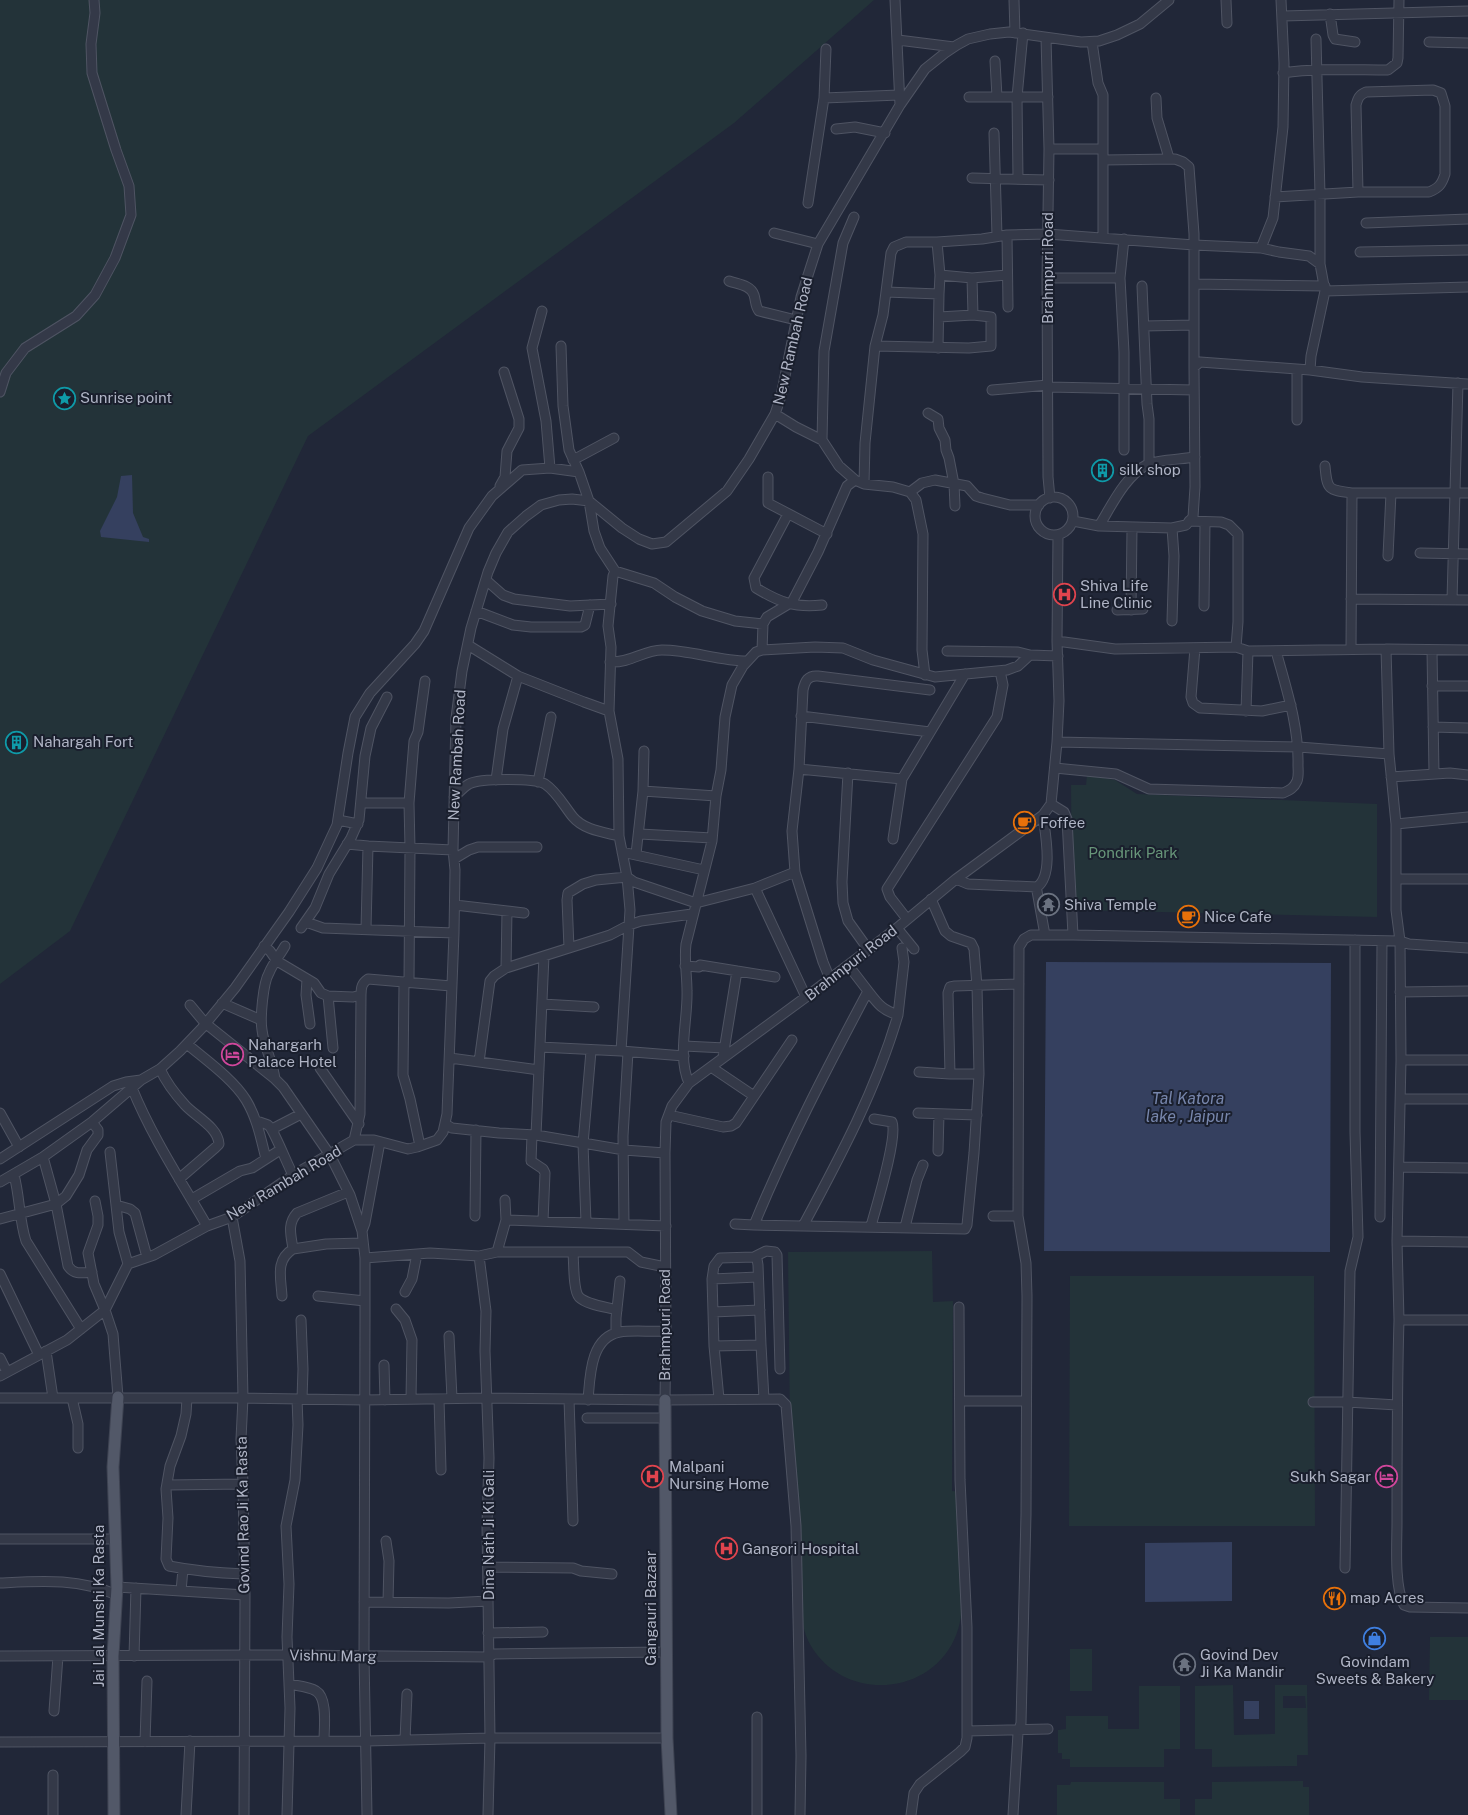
<svg xmlns="http://www.w3.org/2000/svg" width="1468" height="1815" font-family="'Public Sans',sans-serif">
<style>
.green{fill:#233339;fill-rule:evenodd}
.water{fill:#35405f}
.lines{fill:none;stroke-linecap:round;stroke-linejoin:round}
.minor-casing{stroke:#4f5463;stroke-width:11}
.major-casing{stroke:#3e4352;stroke-width:13}
.minor{stroke:#343948;stroke-width:9}
.major{stroke:#525868;stroke-width:11}
.labels{text-anchor:middle;stroke-width:4;stroke-linejoin:round;paint-order:stroke}
.street-label{font-size:15px;fill:#afb4c5;stroke:#1a1f2d}
.poi-label{font-size:15px;fill:#afb4c5;stroke:#1a1f2d;text-anchor:start}
.park-label{font-size:15px;fill:#679579;stroke:#1a1f2d}
.water-label{font-size:16px;font-style:italic;fill:#7786ac;stroke:#1a1f2d}
</style>
<rect width="100%" height="100%" fill="#212738"/>
<path class="green" d="M0 0H874L734 123 308 436 70 931 0 984Z
M1087 775 1115 780 1137 794 1377 804V917L1072 910 1071 785H1086Z
M932 1251 933 1302 953 1301 952 1491 963 1492C963 1518 962 1543 962 1568 962 1592 965 1617 954 1640 927 1697 844 1701 811 1646 803 1632 801 1618 800 1602L792 1601 788 1252Z
M1070 1276H1314L1315 1526H1069Z
M1430 1637H1468V1700H1429Z
M1070 1649H1092V1691H1070Z
M1233 1685 1234 1735 1275 1734V1685H1307L1308 1755H1297V1766L1212 1767V1749H1195V1686ZM1283 1696H1305L1306 1708H1283Z
M1139 1686H1180V1749H1164V1767H1070V1759H1062V1753H1058V1730L1066 1729V1716H1108V1729H1139Z
M1303 1781V1787H1309V1815H1195V1799H1212V1782Z
M1071 1782H1164V1799H1180V1815H1057V1785H1070Z"/>
<path class="water" d="M132 475 133 513 143 537 149 539V542L101 537 100 531 117 497 121 476Z
M1046 962 1331 963 1330 1252 1044 1251Z
M1232 1542V1601L1145 1602V1543Z
M1244 1701H1259V1719H1244Z"/>
<g class="lines">
<defs>
<path id="minor" d="M895 0 900 105
M1014 0 1015 33
M1226 0 1227 23
M1330 14 1333 35 1335 39 1355 42
M1283 16 1468 11
M1046 38 1049 149 1047 278 1048 477 1050 498
M1316 39 1320 195V264
M898 40 954 47
M1092 42 1098 83 1103 95V237
M1429 42 1468 43
M995 61 997 97
M1283 73C1317 68 1353 70 1388 70L1397 63 1398 58 1399 0
M969 97H1048
M824 98 899 95
M1156 98 1157 118 1169 158
M836 129 855 127 885 133
M994 133 997 236
M1049 149H1103
M1103 160 1175 159 1183 162 1189 167 1194 234V367
M972 178 1049 180
M1018 179 1017 97 1023 33
M1275 197 1358 192 1356 105C1358 98 1359 95 1366 92L1433 90 1441 93 1445 106V174C1442 184 1439 188 1429 192H1358
M808 203 824 98 826 49
M1366 223 1468 219
M774 233 818 244
M937 242 940 275
M1261 248 1273 218 1283 127 1284 63 1281 0
M1360 252 1468 250
M1047 278H1120
M729 281C737 284 751 285 754 295 756 301 755 306 759 311L796 320
M1194 284 1325 286
M1142 286 1147 404 1149 419V463
M1325 291 1468 287
M886 292 939 294 938 348
M939 294 940 275 972 278
M1008 307 1007 235 1048 234 1194 245 1261 248 1279 252 1309 256 1320 264 1325 291 1311 356 1310 370
M542 311 532 348 546 421 550 468
M973 315 972 278 1007 275
M1144 326 1194 325
M561 346 563 406 569 450 579 472
M875 346 883 315 891 253 894 247 906 242H937L982 239 1007 235
M1048 387 1194 390
M992 390 1048 385
M0 392 6 373 25 348 76 316 95 295 115 258 131 215 129 186 116 150 92 73 91 44 95 13 94 0
M928 413 938 419 939 428 945 440 946 450 949 458 954 484 955 506
M775 414 796 427 822 440 839 466 855 480 864 484 893 487 910 492 916 500 923 534 922 650 925 675
M1297 420V370
M822 440 824 351 843 243 854 217
M1124 450V352L1120 278 1124 239
M573 460 614 438
M1325 466C1327 490 1328 490 1352 493H1468
M768 477V503L827 534
M864 484 865 443 875 346 969 348 991 346V317L973 315 939 317
M500 486 505 477 507 451 519 428V419L504 372
M910 492 922 483 935 480 967 486 976 496 982 498 1010 505H1039
M1035 516a19 19 0 1 1 38 0a19 19 0 1 1-38 0Z
M788 514 754 578 756 588C779 602 794 608 822 605
M1073 521 1099 526 1172 528 1186 525 1193 517 1195 487 1194 367 1200 362 1310 370 1362 377 1468 384
M1189 521 1221 522 1229 525 1238 534V622L1236 647 1248 651 1386 649 1468 650
M1099 526C1112 505 1125 476 1148 464 1156 460 1184 459 1195 457
M1172 528 1174 556 1172 621
M1420 553 1468 554
M1388 556 1391 493
M486 580 503 595 514 599 570 606 611 604
M1351 599 1468 600
M1452 600 1458 383
M1204 606 1205 523
M1117 610 1143 609
M1131 610 1132 528
M476 611 513 625 531 627H581L585 625 590 605
M1057 641 1115 649 1236 647
M468 645 518 676 584 702 609 711 618 759 619 836 627 877 630 910 621 1051
M1195 648 1191 697 1193 703 1200 708 1262 711 1291 705
M1351 649 1352 493
M1386 649 1389 754 1396 824V910L1400 941 1401 1060 1397 1241 1399 1320H1468
M762 650 763 624
M1432 650 1434 774
M947 651 1018 652 1030 655
M610 662C631 663 644 650 662 650 691 650 719 661 747 661
M1432 686H1468
M609 711 611 647 608 626 613 576 615 571
M1246 711 1248 651
M801 716 930 732
M1433 727 1468 728
M1057 742 1299 747 1389 754
M1055 768 1116 774 1149 789 1283 793C1290 790 1294 788 1297 781 1299 776 1298 770 1298 765 1299 726 1286 688 1276 651
M799 769 902 779
M848 773 842 882 843 903 848 921 868 949
M1391 777 1450 773 1468 775
M496 780 503 729 518 676
M538 782 551 717
M643 791 716 796
M454 797C459 793 463 787 469 784 480 778 535 778 545 784 557 792 564 806 573 817 584 830 603 832 619 836
M361 803H409
M1051 804 1064 812 1067 819 1073 935
M338 820 358 824
M1396 824 1468 817
M640 834 712 838
M893 839 902 779 965 674
M347 844 368 846
M622 852 704 870
M636 854 643 791 644 751
M454 859 469 850 478 847H537
M795 872 823 962 830 979
M956 879 968 884 1037 887C1054 875 1045 833 1043 815
M1396 879H1468
M755 888 806 997
M1037 891 1045 935
M455 905 524 913
M907 919 890 897 887 889 997 717 1003 685 1000 671
M306 922 323 928 454 933
M301 928 315 908 329 874 351 838 359 820 365 756 371 728 387 697
M897 928 914 949
M366 929 368 846 453 850
M264 946 270 951 277 961 314 983 321 993 328 996 353 997 361 995
M569 948 567 900 568 893 583 884 596 880 627 877 634 882 696 903 755 888 795 872 792 831 799 769 803 690C805 681 808 675 818 676L930 690
M848 965 868 991C827 1068 787 1145 754 1225L965 1229 967 1225 974 1153 979 1074 977 986 974 949 971 943 951 936 945 931 931 899
M685 966 699 967 700 965 775 977
M506 968 507 911
M307 979 306 995 310 1024
M404 982 403 1075 410 1099 420 1146
M409 982 410 848 409 803 414 741 418 732 425 681
M868 991C878 1004 882 1010 898 1015L904 962 902 948
M1400 992 1468 991
M328 996 333 1048
M222 1003 261 1020
M542 1004 594 1007
M190 1005 205 1023 275 1079 283 1087 330 1155 350 1195 362 1231 365 1258V1317L364 1657 367 1815
M187 1044C206 1060 233 1079 246 1100 257 1118 261 1139 266 1159
M684 1046 725 1048
M540 1047 621 1051 684 1056
M723 1057 737 971
M450 1058 539 1070
M1401 1060H1468
M479 1062 490 981 494 976 506 968 610 935 629 925 641 921 692 914
M711 1067 754 1096
M320 1068 359 1124
M160 1069C166 1082 175 1094 185 1105 196 1117 218 1127 219 1144L215 1148 179 1179
M919 1072 950 1074
M979 1074H950L948 993 950 987 955 986 1019 984
M275 1079C273 1062 264 1047 262 1030 260 1018 263 983 269 973 273 963 280 955 285 946
M689 1083C677 1057 688 1019 687 991 687 975 684 960 686 944L712 841 716 796 721 770 725 717 732 685 743 666 756 652 762 650 815 647 843 648 873 660 935 677 1007 670 1018 666 1030 655 1058 656
M132 1088C152 1137 181 1181 207 1226
M1401 1099H1468
M0 1113 19 1147
M918 1113 977 1115
M669 1115 723 1127 731 1126 736 1123 792 1040
M256 1121C260 1122 264 1123 268 1125 273 1128 288 1166 293 1175
M445 1124 452 1128 499 1133 536 1135 624 1150 665 1153
M274 1132V1128L301 1114
M532 1135 531 1161 543 1169 545 1173 543 1221
M536 1135 544 956
M354 1140 360 1114 361 995C361 987 362 983 368 979L451 986
M938 1151 939 1114
M110 1152 119 1232 128 1264
M43 1157 56 1204 68 1266C74 1275 82 1273 92 1272
M0 1159 113 1086 126 1082 141 1080
M1399 1167 1468 1168
M14 1175C20 1197 19 1220 26 1241L81 1329
M0 1182 43 1157 92 1122 141 1080 160 1069 180 1051 202 1028 235 988 289 912 317 868 337 825 348 753 355 717 370 693 415 644 424 631 469 528 492 496 522 470 550 468 579 472 589 501 594 531 600 548 615 571 654 583 675 597 702 611 735 621 763 624 767 617 792 602 818 552 847 486 855 480
M348 1192 297 1213C287 1224 291 1235 293 1249L326 1244 362 1243
M192 1199 240 1171 252 1168 280 1150
M505 1200 506 1220
M95 1201 98 1216V1225L88 1253 94 1284 105 1310 113 1334 118 1397
M116 1205 130 1209 135 1213 147 1257
M475 1216 476 1130
M993 1216H1018
M232 1217 240 1261 243 1398 241 1439 243 1484 245 1595 244 1815
M1380 1217 1382 941
M0 1219 56 1204 66 1196 79 1175 87 1150 98 1135V1130L92 1122
M586 1222 583 1144 591 1051
M624 1224 623 1136 628 1052
M735 1224 754 1225
M803 1226C840 1157 876 1090 898 1015
M871 1226C876 1207 898 1137 892 1122L874 1119
M905 1227 917 1180 923 1165
M362 1231 365 1223 380 1142
M1397 1241 1468 1242
M497 1252 506 1220 666 1226
M573 1253C574 1263 573 1290 579 1297 587 1305 607 1307 617 1310
M479 1256 486 1311 485 1351 489 1458 487 1525 490 1738 488 1815
M754 1257 766 1251 775 1252 777 1255 780 1369
M365 1258 430 1253 479 1256 497 1252H628L641 1262 665 1267
M0 1274 39 1355
M712 1279 758 1277
M405 1292 412 1279 417 1254
M282 1296C281 1278 275 1260 293 1249
M318 1296 365 1301
M396 1309 405 1320 412 1340 411 1399
M713 1312 760 1310
M301 1320 303 1369 302 1399
M1399 1320C1397 1387 1397 1454 1397 1522 1397 1544 1394 1586 1404 1605L1410 1607 1468 1608
M616 1333V1318L620 1281
M449 1336 452 1398
M714 1346 761 1345
M46 1351 53 1398
M0 1358 7 1372
M384 1365 385 1400
M0 1376 67 1340 105 1310 128 1264 154 1255 207 1226 232 1217 293 1175 354 1140H374L408 1149 417 1147 437 1140 443 1132 447 1114 454 933 455 870 453 850 456 718 462 671 471 628 488 572 496 553 508 532 526 516 541 505 559 500 572 499 589 501 622 528 639 539 652 544 666 542 727 491 749 459 775 414 781 396 801 297 818 244 900 105 925 69 945 53 957 45 968 39 990 34 1009 32 1081 42 1099 41 1117 35 1140 24 1169 0
M0 1398H243L364 1400 488 1398 665 1400 780 1399 786 1405 796 1526 801 1756 800 1815
M72 1398 78 1424V1448
M187 1398 186 1414 181 1436 170 1466 166 1489 168 1518 166 1559 169 1566C194 1571 219 1573 244 1574
M439 1399 441 1470
M569 1399 573 1521
M719 1399 714 1346 712 1279 714 1266 720 1258 754 1257 757 1259 758 1265 761 1345 764 1399
M588 1400C590 1377 590 1337 620 1332 631 1330 653 1332 666 1331
M665 1400 666 1331 665 1153 666 1122 672 1106 689 1083 806 997 897 928 956 879 1043 815 1051 804 1057 742 1059 701 1057 641 1058 535
M960 1401H1026
M1313 1402H1347L1397 1405
M587 1418H665
M167 1485 243 1484
M0 1539H114
M386 1541 389 1561 388 1602
M488 1567 573 1568 581 1571 612 1574
M1345 1568 1350 1271 1358 1237 1355 1132V940
M0 1583C41 1581 78 1578 117 1595
M117 1587 245 1595
M181 1591 183 1569
M364 1602 449 1603 488 1601
M488 1633 543 1632
M0 1656 288 1655 489 1657 494 1654 666 1652
M134 1656 136 1588
M289 1684C297 1686 308 1686 316 1691 328 1698 324 1728 324 1740
M54 1711 58 1656
M967 1731 1048 1729
M405 1740 407 1694
M0 1742 366 1741 490 1738H667
M145 1742 147 1681
M53 1775V1815
M186 1815 190 1741
M287 1815 290 1708 287 1637 289 1584 286 1526 295 1480 298 1425 297 1399
M757 1815V1717
M911 1815 914 1793 920 1784 960 1752 965 1747 967 1738V1627L960 1480 959 1307
M1013 1815 1018 1733 1021 1723 1026 1514 1027 1296 1026 1263 1018 1216 1019 947 1024 939 1031 935H1073L1400 941 1409 944 1468 948"/>
<path id="major" d="M665 1400 667 1738 671 1815
M114 1815 113 1656 117 1587 113 1467 118 1397"/>
</defs>
<use href="#minor" class="minor-casing"/>
<use href="#major" class="major-casing"/>
<use href="#minor" class="minor"/>
<use href="#major" class="major"/>
</g>
<defs>
<symbol id="sight-ring" viewBox="-11 -11 22 22"><circle r="9.5" fill="#1a1f2d" stroke="#0f9aa8" stroke-width="1.5"/><path d="M0-6L1.8-2.2L6-1.7L2.9 1.2L3.7 5.4L0 3.3L-3.7 5.4L-2.9 1.2L-6-1.7L-1.8-2.2Z" fill="#0f9aa8"/></symbol>
<symbol id="building-ring" viewBox="-11 -11 22 22"><circle r="9.5" fill="#1a1f2d" stroke="#0f9aa8" stroke-width="1.5"/><path d="M-4-6H4V6H1V3H-1V6H-4ZM-2.5-4.3h1.7v1.8h-1.7ZM.8-4.3h1.7v1.8H.8ZM-2.5-1h1.7V.8h-1.7ZM.8-1h1.7V.8H.8Z" fill="#0f9aa8"/></symbol>
<symbol id="hospital-ring" viewBox="-11 -11 22 22"><circle r="9.5" fill="#1a1f2d" stroke="#e0444e" stroke-width="1.5"/><path d="M-5-5h3v3.5h4V-5h3V5h-3V1.5h-4V5h-3Z" fill="#e0444e"/></symbol>
<symbol id="cafe-ring" viewBox="-11 -11 22 22"><circle r="9.5" fill="#1a1f2d" stroke="#e8710a" stroke-width="1.5"/><path d="M-5.5-4.5H6V0H3Q3 3.5 0 3.5H-2.5Q-5.5 3.5-5.5 0ZM3-3.2v2h1.7v-2ZM-6 4.5H4V6H-6Z" fill="#e8710a"/></symbol>
<symbol id="temple-ring" viewBox="-11 -11 22 22"><circle r="9.5" fill="#1a1f2d" stroke="#6b7280" stroke-width="1.5"/><path d="M0-6L5-2H3V0L6.5 2.5H4V6H1.5V3h-3V6H-4V2.5H-6.5L-3 0V-2H-5Z" fill="#6b7280"/></symbol>
<symbol id="hotel-ring" viewBox="-11 -11 22 22"><circle r="9.5" fill="#1a1f2d" stroke="#d1479c" stroke-width="1.5"/><path d="M-6-4.5h1.5V1H6V5H4.5V3h-9V5H-6ZM-4 0a1.8 1.8 0 1 1 3.6 0ZM.5 0V-2.5h3Q6-2.5 6 0Z" fill="#d1479c"/></symbol>
<symbol id="restaurant-ring" viewBox="-11 -11 22 22"><circle r="9.5" fill="#1a1f2d" stroke="#e8710a" stroke-width="1.5"/><path d="M-5-6h1v4h1v-4h1v4h1v-4h1v5L-1.5 .5V6h-2V.5L-5-1ZM5-6V6H3V1.5H1.5Q1.5-4 5-6Z" fill="#e8710a"/></symbol>
<symbol id="shop-ring" viewBox="-11 -11 22 22"><circle r="9.5" fill="#1a1f2d" stroke="#3f7fe0" stroke-width="1.5"/><path d="M-5-2.5h2.3a2.7 3.5 0 0 1 5.4 0H5L5.5 6h-11ZM-1.5-2.5h3a1.5 2.3 0 0 0-3 0Z" fill="#3f7fe0"/></symbol>
</defs>
<g fill-rule="evenodd">
<use href="#sight-ring" x="52" y="386" width="25" height="25"/>
<use href="#building-ring" x="1090" y="458" width="25" height="25"/>
<use href="#hospital-ring" x="1052" y="582" width="25" height="25"/>
<use href="#building-ring" x="4" y="730" width="25" height="25"/>
<use href="#cafe-ring" x="1012" y="810" width="25" height="25"/>
<use href="#temple-ring" x="1036" y="892" width="25" height="25"/>
<use href="#cafe-ring" x="1176" y="904" width="25" height="25"/>
<use href="#hotel-ring" x="220" y="1042" width="25" height="25"/>
<use href="#hospital-ring" x="640" y="1464" width="25" height="25"/>
<use href="#hotel-ring" x="1374" y="1464" width="25" height="25"/>
<use href="#hospital-ring" x="714" y="1536" width="25" height="25"/>
<use href="#restaurant-ring" x="1322" y="1586" width="25" height="25"/>
<use href="#shop-ring" x="1362" y="1626" width="25" height="25"/>
<use href="#temple-ring" x="1172" y="1652" width="25" height="25"/>
</g>
<g class="labels">
<g class="street-label">
<text transform="translate(1048 268) rotate(-90)" y="5">Brahmpuri Road</text>
<text transform="translate(793 341) rotate(-77)" y="5">New Rambah Road</text>
<text transform="translate(457 755) rotate(-87)" y="5">New Rambah Road</text>
<text transform="translate(851 963) rotate(-38)" y="5">Brahmpuri Road</text>
<text transform="translate(284 1183) rotate(-31)" y="5">New Rambah Road</text>
<text transform="translate(665 1325) rotate(-90)" y="5">Brahmpuri Road</text>
<text transform="translate(243 1515) rotate(-91)" y="5">Govind Rao Ji Ka Rasta</text>
<text transform="translate(489 1535) rotate(-90)" y="5">Dina Nath Ji Ki Gali</text>
<text transform="translate(99 1606) rotate(-90)" y="5">Jai Lal Munshi Ka Rasta</text>
<text transform="translate(651 1608) rotate(-90)" y="5">Gangauri Bazaar</text>
<text transform="translate(333 1656) rotate(1)" y="5">Vishnu Marg</text>
</g>
<g class="poi-label">
<text x="80" y="403">Sunrise point</text>
<text x="1119" y="475">silk shop</text>
<text x="1080" y="591">Shiva Life<tspan x="1080" dy="17">Line Clinic</tspan></text>
<text x="33" y="747">Nahargah Fort</text>
<text x="1040" y="828">Foffee</text>
<text x="1064" y="910">Shiva Temple</text>
<text x="1204" y="922">Nice Cafe</text>
<text x="248" y="1050">Nahargarh<tspan x="248" dy="17">Palace Hotel</tspan></text>
<text x="669" y="1472">Malpani<tspan x="669" dy="17">Nursing Home</tspan></text>
<text x="1371" y="1482" text-anchor="end">Sukh Sagar</text>
<text x="742" y="1554">Gangori Hospital</text>
<text x="1350" y="1603">map Acres</text>
<text x="1200" y="1660">Govind Dev<tspan x="1200" dy="17">Ji Ka Mandir</tspan></text>
<text x="1375" y="1667" text-anchor="middle">Govindam<tspan x="1375" dy="17">Sweets &amp; Bakery</tspan></text>
</g>
<g class="park-label">
<text x="1133" y="858">Pondrik Park</text>
</g>
<g class="water-label">
<text x="1188" y="1104">Tal Katora<tspan x="1188" dy="18">lake , Jaipur</tspan></text>
</g>
</g>
</svg>
